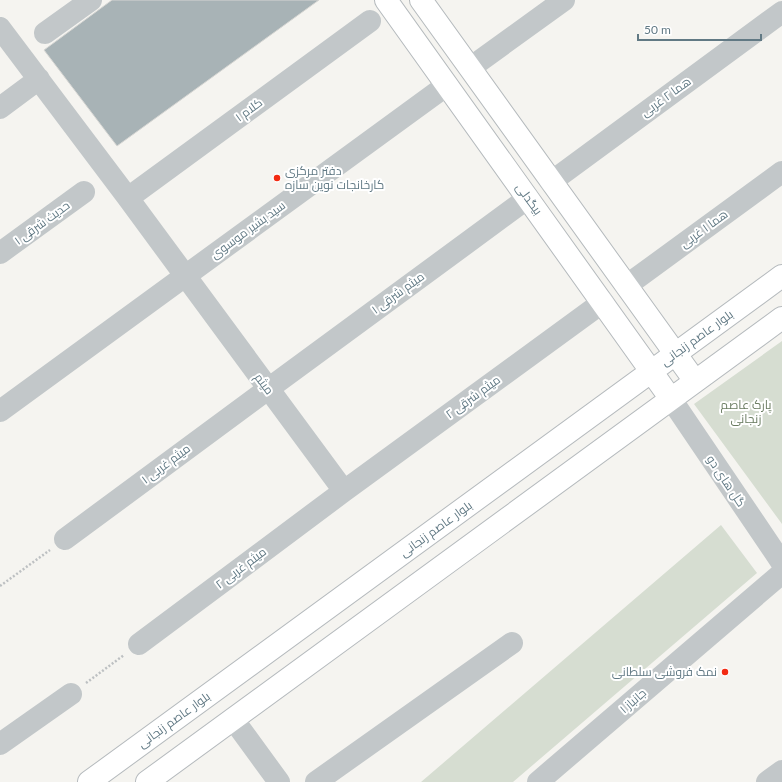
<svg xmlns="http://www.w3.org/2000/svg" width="782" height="782" font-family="Lato,Cairo,sans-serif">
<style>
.green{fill:#d6ddd1}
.building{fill:#a8b3b6;stroke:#d6d6d3}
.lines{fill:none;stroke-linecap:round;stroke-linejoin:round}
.major-casing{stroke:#b5babd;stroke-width:24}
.path{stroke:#bdc0c2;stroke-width:2.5;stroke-dasharray:2 2;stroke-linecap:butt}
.minor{stroke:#c2c7c9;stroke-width:22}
.major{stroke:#fff;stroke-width:22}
.poi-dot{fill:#f32a12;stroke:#fff;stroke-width:1.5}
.labels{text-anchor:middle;stroke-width:4;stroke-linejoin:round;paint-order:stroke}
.street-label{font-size:12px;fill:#617984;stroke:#fff}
.poi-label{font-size:12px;fill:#617984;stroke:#fff;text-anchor:start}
.park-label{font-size:12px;fill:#697b60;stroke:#fff}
</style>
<rect width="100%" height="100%" fill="#f5f4f0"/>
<path class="green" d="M782 341V524L694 404Z
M721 525 757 573 513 782H421Z"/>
<path class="building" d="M112 0H319L117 146 44 50Z"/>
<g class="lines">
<defs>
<path id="major" d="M386 0 671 399
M421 0 695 381
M89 782 782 276
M147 782 782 318"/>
</defs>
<use href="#major" class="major-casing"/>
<path class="path" d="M0 586 50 550
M86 683 124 655"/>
<path class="minor" d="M0 28 128 198 344 491
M45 33 91 0
M470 68 564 0
M0 108 39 79
M551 182 782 12
M128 198 370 21
M0 253 84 192
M626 286 782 172
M671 399 782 563
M0 411 447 85
M65 539 268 389 528 198
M139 644 344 491 603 302
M233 719 279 782
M0 744 71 694
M316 782 512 643
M538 782 782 573
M767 782 782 771"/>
<use href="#major" class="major"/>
</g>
<g class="poi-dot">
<circle cx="277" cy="178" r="4"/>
<circle cx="725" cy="672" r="4"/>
</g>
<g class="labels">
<g class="street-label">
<text transform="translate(666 97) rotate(-36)" y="4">هما ۲ غربی</text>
<text transform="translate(249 110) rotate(-36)" y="4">کلام ۱</text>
<text transform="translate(529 199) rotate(54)" y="4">بیگدلی</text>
<text transform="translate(42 223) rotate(-36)" y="4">حدیث شرقی ۱</text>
<text transform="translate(704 229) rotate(-36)" y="4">هما ۱ غربی</text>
<text transform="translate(248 230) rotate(-36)" y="4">سید بشیر موسوی</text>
<text transform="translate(398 293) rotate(-36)" y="4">میثم شرقی ۱</text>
<text transform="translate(697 338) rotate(-36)" y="4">بلوار عاصم زنجانی</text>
<text transform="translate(264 384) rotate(54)" y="4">میثم</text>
<text transform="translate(473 397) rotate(-36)" y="4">میثم شرقی ۲</text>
<text transform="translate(166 464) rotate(-37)" y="4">میثم غربی ۱</text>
<text transform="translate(726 481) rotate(56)" y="4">گل های دو</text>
<text transform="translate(436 529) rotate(-36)" y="4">بلوار عاصم زنجانی</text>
<text transform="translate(241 568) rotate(-37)" y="4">میثم غربی ۲</text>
<text transform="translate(633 701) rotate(-41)" y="4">جانباز ۱</text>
<text transform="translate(174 720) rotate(-36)" y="4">بلوار عاصم زنجانی</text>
</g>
<g class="poi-label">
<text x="285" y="175">دفتر مرکزی<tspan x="285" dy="14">کارخانجات نوین سازه</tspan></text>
<text x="717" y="676" text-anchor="end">نمک فروشی سلطانی</text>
</g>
<g class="park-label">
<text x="746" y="409">پارک عاصم<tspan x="746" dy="14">زنجانی</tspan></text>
</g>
</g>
<path d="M638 34v6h123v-6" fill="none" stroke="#617984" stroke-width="2"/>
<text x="644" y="34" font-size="12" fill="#617984" stroke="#ffffff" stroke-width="3" paint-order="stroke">50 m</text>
</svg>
